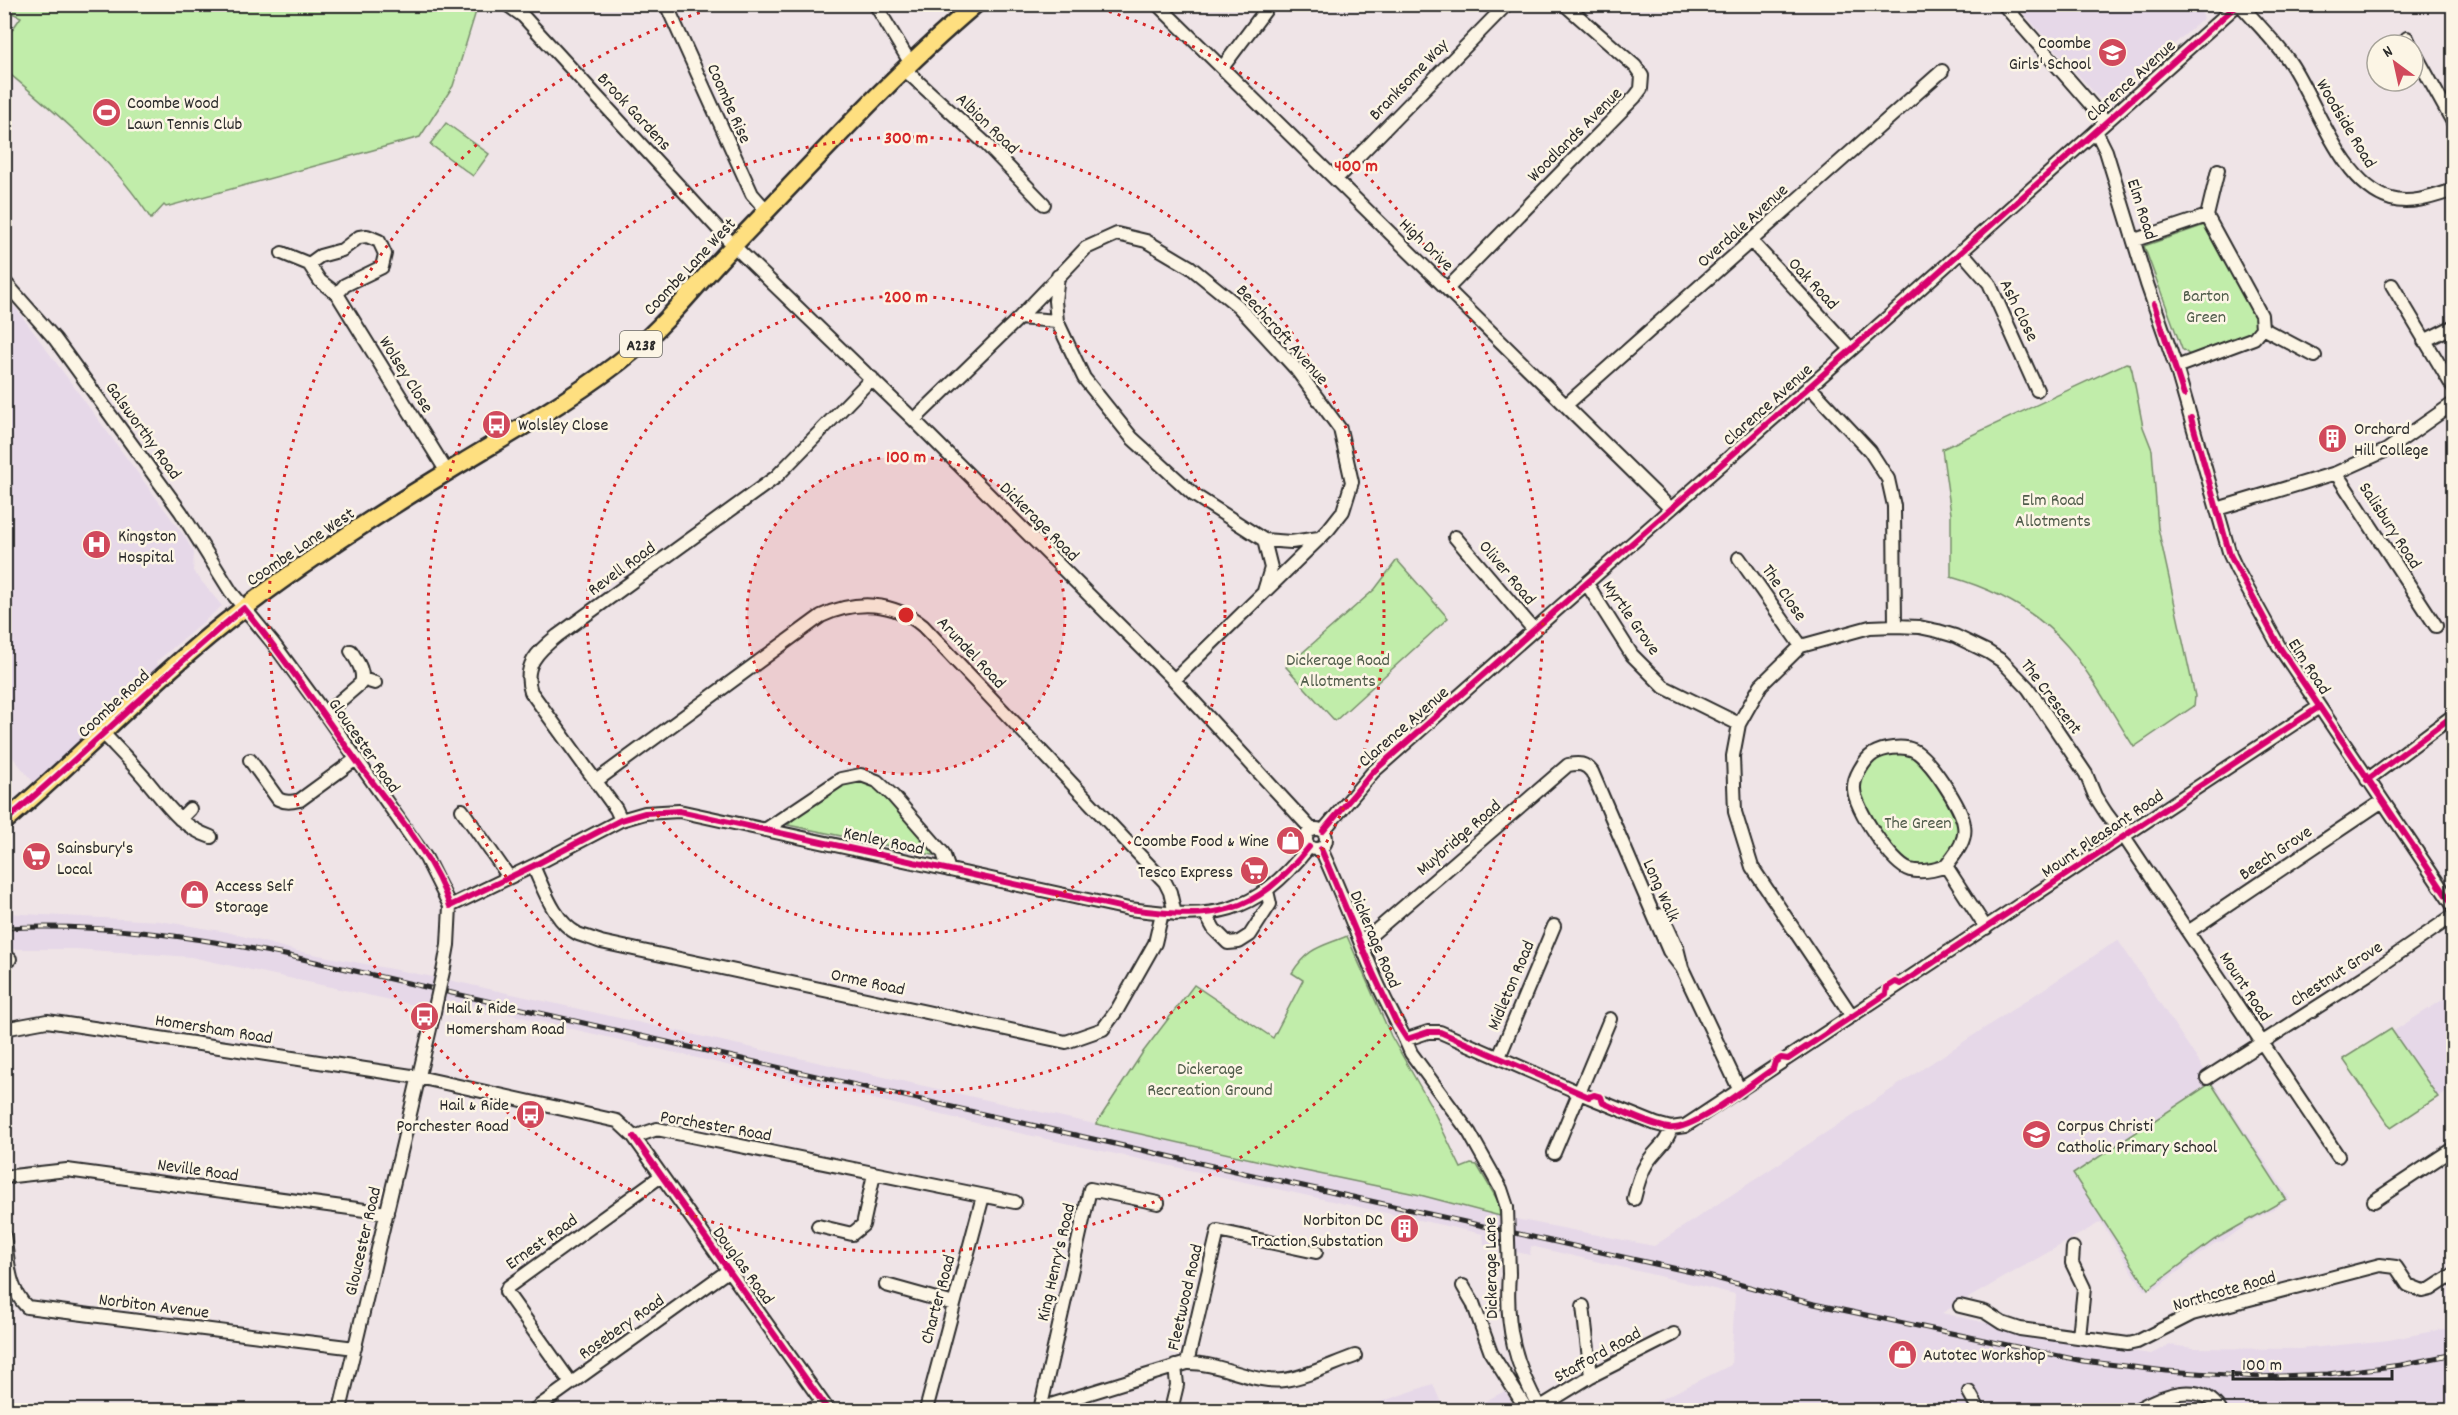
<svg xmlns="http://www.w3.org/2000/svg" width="2458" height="1415" font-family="Dekko,sans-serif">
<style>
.built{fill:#e6d8e8}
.green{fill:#c1edaa;stroke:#768c6a;stroke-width:1.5}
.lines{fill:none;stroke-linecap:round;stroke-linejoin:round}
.minor-casing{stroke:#2b2b2b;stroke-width:16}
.major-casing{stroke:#2b2b2b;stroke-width:21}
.minor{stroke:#fcf5e5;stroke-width:12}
.major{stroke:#fedf80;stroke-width:16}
.rail-casing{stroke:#2b2b2b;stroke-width:5}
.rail{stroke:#fcf5e5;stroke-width:3;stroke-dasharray:9;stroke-linecap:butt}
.minor-bridge-casing{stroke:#2b2b2b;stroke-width:16;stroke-linecap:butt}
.minor-bridge{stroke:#fcf5e5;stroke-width:12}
.cycleway-casing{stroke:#fcf5e5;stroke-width:10}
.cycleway{stroke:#d6006c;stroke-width:6}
.ring{fill:none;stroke:#d62828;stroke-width:3;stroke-dasharray:3 6}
.labels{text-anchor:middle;stroke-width:5;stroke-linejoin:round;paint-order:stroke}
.shield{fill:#fcf5e5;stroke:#6a6863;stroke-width:1.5}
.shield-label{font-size:16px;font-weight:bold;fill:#2b2b2b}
.poi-label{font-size:18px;fill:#2b2b2b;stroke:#fcf5e5;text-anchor:start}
.street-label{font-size:18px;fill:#2b2b2b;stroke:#fcf5e5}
.park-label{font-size:18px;fill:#505c4b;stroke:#fcf5e5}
.centre{fill:#d62828;stroke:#fcf5e5;stroke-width:3}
.ring-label{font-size:18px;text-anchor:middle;font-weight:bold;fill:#d62828;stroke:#fcf5e5;stroke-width:5;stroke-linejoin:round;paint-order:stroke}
</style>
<rect width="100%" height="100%" fill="#efe4e7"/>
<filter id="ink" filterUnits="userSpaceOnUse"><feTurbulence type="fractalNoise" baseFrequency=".0167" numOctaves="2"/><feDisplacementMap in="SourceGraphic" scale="12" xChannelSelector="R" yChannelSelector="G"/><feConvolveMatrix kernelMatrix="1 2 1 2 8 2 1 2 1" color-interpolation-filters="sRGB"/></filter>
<g filter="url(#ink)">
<path class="built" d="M2016 5H2198L2204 18 2108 102 2099 98Z
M4 296 18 311 185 537 194 553 193 571 222 606 156 662 159 667 34 783 5 748Z
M5 913 160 921 227 932 297 951 449 980 1300 1170 1420 1195 1500 1216 1654 1246 2118 940 2290 1199 2243 1227 2223 1242 2215 1243 2158 1287 2144 1290 2101 1222 1942 1313 2075 1343 2151 1354 2170 1345 2193 1348 2300 1349 2389 1340 2453 1327V1410H1639L1731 1365 1735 1294 1531 1246 1530 1255 1512 1251 1484 1245 1483 1234 1019 1133 448 1000 428 1008 191 957 76 949H5Z
M2447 997 2453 1007V1087L2391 1129 2347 1061Z
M1433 1384 1444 1410H1357Z
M1505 1391 1517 1410H1467Z"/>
<path class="green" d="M5 4H478V5L453 86 420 137 166 207 164 205 151 219C114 160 57 114 5 70V40L21 17 5 10Z
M446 123 489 154 473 176 430 144Z
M2205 225 2255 315 2258 326 2251 334 2190 355 2182 349 2144 246Z
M2126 363 2130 364 2132 370 2143 427 2152 450 2158 528 2195 696 2194 706 2134 747C2113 715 2092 675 2068 647 2037 611 1996 590 1951 577V514L1942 449Z
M1397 560 1448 618 1335 721 1286 667 1375 589Z
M1894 747 1926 760 1965 827 1946 866 1909 870 1857 804 1861 767Z
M862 779C893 796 915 829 938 856L788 825 800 813 844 781Z
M1347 936 1391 1036 1430 1104 1461 1168 1471 1164 1477 1165 1498 1201 1500 1216 1420 1195 1300 1170 1096 1124 1143 1052 1194 985 1273 1038 1303 980 1292 973C1308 947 1321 947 1347 936Z
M2391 1029 2438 1097 2391 1128 2343 1059Z
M2211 1083 2286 1199 2214 1240 2148 1289 2073 1174Z"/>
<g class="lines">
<defs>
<path id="minor" d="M506 4 523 16 734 246 914 420 1174 680 1312 830
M666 4 752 194 767 211
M875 4 911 64
M1157 4 1671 509
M2003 4 2106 122
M2240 4C2257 24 2277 43 2291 64 2317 104 2342 185 2391 199 2411 205 2435 196 2454 190
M2407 38 2410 45
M2413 50 2454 124
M1222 68 1270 4
M905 70 985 143 1044 204
M2096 131 2106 151 2147 284 2176 367 2230 555 2236 568 2280 648 2454 907
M1336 179 1507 4
M2135 240 2207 216
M1751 241 1851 349
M1961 251 1989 283 2037 390
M282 253 309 264 320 281 337 294 447 472
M309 264 320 256 342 250 359 237 367 236 379 241 385 254 382 267 345 285 337 294
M4 281 55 339 181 512 231 592 273 643 325 714 426 858 450 906 448 945 444 967
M2392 285 2454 389
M1447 289 1635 97 1641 89 1642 76 1635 66 1564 4
M1019 318 1057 321 1084 378 1132 438 1194 495 1264 540 1291 542 1319 538
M1057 321 1055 301 1058 276
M2262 328 2315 356
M2424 341 2454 326
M2176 367 2254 338 2262 328 2261 315 2207 216 2218 170
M1809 386 1870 451 1888 479 1894 506 1895 626
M1566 405 1942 71
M914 420 1019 318 1086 248 1117 234 1146 241 1190 267 1238 306 1296 369 1340 429 1352 482 1343 511 1328 530 1174 680
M2336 473 2436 626
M2217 509 2336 473 2387 450 2454 403
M1455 537 1534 630
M1739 558 1801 646
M1587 584 1632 655 1664 687 1739 724
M1264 591 1271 568 1264 540
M362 679 375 683
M325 714 361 683C365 672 357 661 351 651
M103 733C116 747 129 760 142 775 164 800 178 826 211 837
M250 760 278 799C286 803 291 802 300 800L356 759
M2367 780 2454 715
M596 781 821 616C856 600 893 601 923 626L1165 882 1170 892 1175 914
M462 810 509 877
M180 819 190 809
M621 820 616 809 531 692C522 666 538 651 557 636L776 477 872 378
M1306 839a10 10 0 1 1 20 0a10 10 0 1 1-20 0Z
M765 830 841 779 861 775 877 781 893 796 943 853 949 870
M1323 831 1373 772 1904 303 2238 4
M1321 849C1340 890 1356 932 1373 973 1384 1000 1400 1026 1411 1053L1469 1132 1501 1189 1507 1207
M533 866C544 889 554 922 578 934 586 937 594 939 601 942L1066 1042 1103 1029 1117 1010 1155 943 1162 913
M1946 866C1955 854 1967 841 1964 825 1962 808 1929 757 1913 750 1903 745 1883 748 1873 754 1864 760 1853 778 1854 789 1854 807 1892 865 1910 870 1922 873 1935 870 1946 866L1986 928
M450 906 533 866 621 820 645 813 679 811 1129 909C1215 920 1253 917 1309 847
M1205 913 1214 929 1228 943 1239 942 1250 935 1270 904 1267 891
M1662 915 1677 948 1682 968 1740 1091
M2188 932 2381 802
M1361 940 1371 935 1568 765C1579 763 1585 763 1592 772L1669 951 1682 968
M4 959H10
M1852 1016 1752 867 1735 812 1733 756 1739 724 1761 685 1801 646 1870 627 1895 626 1919 627 1938 631 1955 636 1988 652 2002 661 2028 688 2086 774 2095 796 2106 813 2127 841 2338 1156
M4 1029 47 1021 418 1077 617 1121 634 1137 828 1410
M1407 1039 1428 1032H1440L1589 1097 1656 1124 1671 1128 1685 1126 2319 707
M1499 1057 1554 926
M2207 1078 2370 973 2454 915
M634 1137 657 1129 1015 1202
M1554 1153 1610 1019
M4 1177 67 1170 387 1213
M1634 1199C1637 1186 1640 1174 1647 1163 1655 1150 1667 1144 1671 1128
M2374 1201 2454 1148
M818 1226 852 1234 863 1225 874 1174
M4 1235C9 1262 7 1287 27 1307L355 1348
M2073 1248 2072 1263 2084 1288 2079 1337
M1509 1274C1505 1326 1515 1366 1541 1410
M886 1285 954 1304
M1463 1286 1473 1303 1491 1353 1527 1410
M1583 1306 1591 1376
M1960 1306 1985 1312 2002 1323 2020 1329 2128 1344 2137 1342 2192 1314 2380 1265 2396 1267 2408 1285 2423 1291 2431 1289 2454 1274
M1187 1363 1218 1231 1316 1252
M571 1383 506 1292 508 1287 661 1176
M1969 1392 1979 1410
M1539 1408 1591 1376 1674 1334
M340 1410 434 1012
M534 1410 729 1270
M810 1410 823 1403
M926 1410 983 1196
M1040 1410 1090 1189 1158 1203
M1044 1410 1054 1404 1187 1363C1219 1362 1253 1384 1284 1380 1307 1377 1332 1364 1355 1356
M1171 1410 1177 1385 1175 1366
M2136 1410C2160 1396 2200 1379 2220 1410"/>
<path id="major" d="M4 822C86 753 158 673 243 609 311 557 389 507 462 463 520 428 581 394 633 351 671 319 701 279 735 244 813 163 890 77 976 4"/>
</defs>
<use href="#minor" class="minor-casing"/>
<use href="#major" class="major-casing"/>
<use href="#minor" class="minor"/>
<use href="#major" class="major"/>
<defs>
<path id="rail" d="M4 928C100 923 191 936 285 955L1181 1159 1700 1274 1814 1304 2083 1361 2166 1371 2257 1377 2328 1374 2401 1365 2454 1354"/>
</defs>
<use href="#rail" class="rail-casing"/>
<use href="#rail" class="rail"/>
<defs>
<path id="minor-bridge" d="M434 1012 444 967
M1507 1207 1509 1274"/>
</defs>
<use href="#minor-bridge" class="minor-bridge-casing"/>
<use href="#minor-bridge" class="minor-bridge"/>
<defs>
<path id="cycleway" d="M2154 304 2184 395
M2191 418 2230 555 2280 648 2454 907
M2367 780 2454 715
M4 822C86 753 161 676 244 608 286 659 322 714 361 767 393 810 433 855 450 906L533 866 621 820 645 813 679 811 1129 909C1215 920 1253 917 1309 847
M1323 831 1373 772 1904 303 2238 4
M1321 849 1373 973 1396 1022 1407 1039 1428 1032H1440L1589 1097 1594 1095 1601 1097 1603 1103C1623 1111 1649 1125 1669 1128 1694 1131 1750 1084 1773 1069L1775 1062 1781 1058 1788 1059 1886 994 1887 987 1895 982 1901 984 1907 980 2319 707
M634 1137 828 1410"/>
</defs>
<use href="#cycleway" class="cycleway-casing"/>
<use href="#cycleway" class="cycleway"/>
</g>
</g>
<circle cx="906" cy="615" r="159" fill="#d62828" fill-opacity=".12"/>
<g class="ring">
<circle cx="906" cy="615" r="159"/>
<circle cx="906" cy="615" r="319"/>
<circle cx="906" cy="615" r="478"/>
<path d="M1092 6A637 637 0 1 1 720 6"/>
</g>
<defs>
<symbol id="school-disc" viewBox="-11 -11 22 22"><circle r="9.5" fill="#d1495b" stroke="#fcf5e5"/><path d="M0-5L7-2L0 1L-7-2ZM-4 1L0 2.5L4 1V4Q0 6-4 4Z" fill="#fff"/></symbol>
<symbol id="stadium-disc" viewBox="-11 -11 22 22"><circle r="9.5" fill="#d1495b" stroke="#fcf5e5"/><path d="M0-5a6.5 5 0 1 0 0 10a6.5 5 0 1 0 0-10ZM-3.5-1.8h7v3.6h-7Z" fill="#fff"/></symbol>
<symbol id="bus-disc" viewBox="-11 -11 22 22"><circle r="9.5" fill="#d1495b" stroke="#fcf5e5"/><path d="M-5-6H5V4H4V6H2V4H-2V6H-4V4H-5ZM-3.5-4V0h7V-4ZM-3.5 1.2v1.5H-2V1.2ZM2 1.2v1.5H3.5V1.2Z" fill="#fff"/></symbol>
<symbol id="building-disc" viewBox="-11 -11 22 22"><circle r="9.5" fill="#d1495b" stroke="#fcf5e5"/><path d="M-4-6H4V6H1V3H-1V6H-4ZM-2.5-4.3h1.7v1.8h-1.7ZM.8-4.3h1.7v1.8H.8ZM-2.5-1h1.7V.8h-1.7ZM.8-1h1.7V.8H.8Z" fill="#fff"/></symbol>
<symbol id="hospital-disc" viewBox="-11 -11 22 22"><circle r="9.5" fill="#d1495b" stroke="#fcf5e5"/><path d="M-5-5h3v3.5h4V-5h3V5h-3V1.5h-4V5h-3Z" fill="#fff"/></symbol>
<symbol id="shop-disc" viewBox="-11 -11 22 22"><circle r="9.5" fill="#d1495b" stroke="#fcf5e5"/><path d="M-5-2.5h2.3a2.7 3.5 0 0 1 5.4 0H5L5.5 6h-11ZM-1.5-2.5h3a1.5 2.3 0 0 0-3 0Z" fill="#fff"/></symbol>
<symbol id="supermarket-disc" viewBox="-11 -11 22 22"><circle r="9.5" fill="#d1495b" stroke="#fcf5e5"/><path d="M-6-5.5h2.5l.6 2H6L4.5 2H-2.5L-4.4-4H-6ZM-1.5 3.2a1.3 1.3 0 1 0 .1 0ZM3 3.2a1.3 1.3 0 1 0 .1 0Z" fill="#fff"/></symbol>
</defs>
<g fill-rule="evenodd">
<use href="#school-disc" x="2096" y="36" width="33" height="33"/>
<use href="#stadium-disc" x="90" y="96" width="33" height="33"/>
<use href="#bus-disc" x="480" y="408" width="33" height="33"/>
<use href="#building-disc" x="2316" y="422" width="33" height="33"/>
<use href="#hospital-disc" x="80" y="528" width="33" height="33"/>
<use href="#shop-disc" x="1274" y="824" width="33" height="33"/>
<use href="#supermarket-disc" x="20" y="840" width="33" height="33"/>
<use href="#supermarket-disc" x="1238" y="854" width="33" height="33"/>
<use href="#shop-disc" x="178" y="878" width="33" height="33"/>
<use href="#bus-disc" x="408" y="1000" width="33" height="33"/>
<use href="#bus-disc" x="514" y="1098" width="33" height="33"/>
<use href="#school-disc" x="2020" y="1118" width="33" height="33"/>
<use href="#building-disc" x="1388" y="1212" width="33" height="33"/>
<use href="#shop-disc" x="1886" y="1338" width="33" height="33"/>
</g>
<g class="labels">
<rect class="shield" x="620" y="331" width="42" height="26" rx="4.5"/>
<g class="shield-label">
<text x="641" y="350">A238</text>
</g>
<g class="poi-label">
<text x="2091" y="48" text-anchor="end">Coombe<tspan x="2091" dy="21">Girls' School</tspan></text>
<text x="127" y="108">Coombe Wood<tspan x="127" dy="21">Lawn Tennis Club</tspan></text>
<text x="518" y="430">Wolsley Close</text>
<text x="2354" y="434">Orchard<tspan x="2354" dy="21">Hill College</tspan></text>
<text x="118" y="541">Kingston<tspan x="118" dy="21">Hospital</tspan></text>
<text x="1269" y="846" text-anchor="end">Coombe Food &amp; Wine</text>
<text x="57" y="853">Sainsbury's<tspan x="57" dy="21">Local</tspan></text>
<text x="1233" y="877" text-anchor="end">Tesco Express</text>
<text x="215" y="891">Access Self<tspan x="215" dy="21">Storage</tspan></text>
<text x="446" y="1013">Hail &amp; Ride<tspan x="446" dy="21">Homersham Road</tspan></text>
<text x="509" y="1110" text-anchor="end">Hail &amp; Ride<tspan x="509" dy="21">Porchester Road</tspan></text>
<text x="2057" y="1131">Corpus Christi<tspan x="2057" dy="21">Catholic Primary School</tspan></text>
<text x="1383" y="1225" text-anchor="end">Norbiton DC<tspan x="1383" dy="21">Traction Substation</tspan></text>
<text x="1923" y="1360">Autotec Workshop</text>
</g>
<g class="street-label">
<text transform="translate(1408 79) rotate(-46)" y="6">Branksome Way</text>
<text transform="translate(2130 80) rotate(-42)" y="6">Clarence Avenue</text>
<text transform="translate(730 103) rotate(66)" y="6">Coombe Rise</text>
<text transform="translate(635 111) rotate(47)" y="6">Brook Gardens</text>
<text transform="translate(988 123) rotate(44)" y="6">Albion Road</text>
<text transform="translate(2347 123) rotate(59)" y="6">Woodside Road</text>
<text transform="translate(1574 134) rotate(-45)" y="6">Woodlands Avenue</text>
<text transform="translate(2143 209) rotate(72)" y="6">Elm Road</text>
<text transform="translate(1742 225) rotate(-42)" y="6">Overdale Avenue</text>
<text transform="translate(1427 244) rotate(44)" y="6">High Drive</text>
<text transform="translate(689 266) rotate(-47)" y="6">Coombe Lane West</text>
<text transform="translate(1814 283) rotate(47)" y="6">Oak Road</text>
<text transform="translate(2020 310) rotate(64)" y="6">Ash Close</text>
<text transform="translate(1283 334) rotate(48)" y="6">Beechcroft Avenue</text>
<text transform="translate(407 374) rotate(58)" y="6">Wolsey Close</text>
<text transform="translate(1767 404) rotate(-42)" y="6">Clarence Avenue</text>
<text transform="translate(144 430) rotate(54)" y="6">Galsworthy Road</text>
<text transform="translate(1040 521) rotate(45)" y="6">Dickerage Road</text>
<text transform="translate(2391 525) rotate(57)" y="6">Salisbury Road</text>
<text transform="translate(300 546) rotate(-34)" y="6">Coombe Lane West</text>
<text transform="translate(621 568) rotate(-36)" y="6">Revell Road</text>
<text transform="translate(1508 572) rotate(50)" y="6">Oliver Road</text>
<text transform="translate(1785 592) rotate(55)" y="6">The Close</text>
<text transform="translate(1632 617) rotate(55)" y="6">Myrtle Grove</text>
<text transform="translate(972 652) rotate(47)" y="6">Arundel Road</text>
<text transform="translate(2310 666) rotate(57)" y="6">Elm Road</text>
<text transform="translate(2052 696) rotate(53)" y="6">The Crescent</text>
<text transform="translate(113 703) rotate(-43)" y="6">Coombe Road</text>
<text transform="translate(1403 726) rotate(-41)" y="6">Clarence Avenue</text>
<text transform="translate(365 745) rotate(55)" y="6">Gloucester Road</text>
<text transform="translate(2102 833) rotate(-34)" y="6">Mount Pleasant Road</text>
<text transform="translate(1458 837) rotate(-41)" y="6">Muybridge Road</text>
<text transform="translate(884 840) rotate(12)" y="6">Kenley Road</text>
<text transform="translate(2275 852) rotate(-34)" y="6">Beech Grove</text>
<text transform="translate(1662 890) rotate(66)" y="6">Long Walk</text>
<text transform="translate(1376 939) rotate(67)" y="6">Dickerage Road</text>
<text transform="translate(2336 973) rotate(-33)" y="6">Chestnut Grove</text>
<text transform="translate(868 981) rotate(12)" y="6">Orme Road</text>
<text transform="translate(1510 985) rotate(-67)" y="6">Midleton Road</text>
<text transform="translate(2246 986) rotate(56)" y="6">Mount Road</text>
<text transform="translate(214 1028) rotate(9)" y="6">Homersham Road</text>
<text transform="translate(716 1125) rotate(10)" y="6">Porchester Road</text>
<text transform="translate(198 1169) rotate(8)" y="6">Neville Road</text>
<text transform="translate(362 1241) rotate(-77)" y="6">Gloucester Road</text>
<text transform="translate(541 1241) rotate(-35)" y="6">Ernest Road</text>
<text transform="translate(1055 1262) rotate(-77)" y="6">King Henry's Road</text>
<text transform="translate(744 1265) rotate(54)" y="6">Douglas Road</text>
<text transform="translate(1490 1268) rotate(-91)" y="6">Dickerage Lane</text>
<text transform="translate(2224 1290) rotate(-16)" y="6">Northcote Road</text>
<text transform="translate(1184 1297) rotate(-77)" y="6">Fleetwood Road</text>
<text transform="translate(937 1299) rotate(-75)" y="6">Charter Road</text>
<text transform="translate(154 1305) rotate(7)" y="6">Norbiton Avenue</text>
<text transform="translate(621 1326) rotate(-35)" y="6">Rosebery Road</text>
<text transform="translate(1597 1354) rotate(-29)" y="6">Stafford Road</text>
</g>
<g class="park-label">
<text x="2206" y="301">Barton<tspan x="2206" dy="21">Green</tspan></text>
<text x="2053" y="505">Elm Road<tspan x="2053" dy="21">Allotments</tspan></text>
<text x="1338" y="665">Dickerage Road<tspan x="1338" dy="21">Allotments</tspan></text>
<text x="1918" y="828">The Green</text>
<text x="1210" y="1074">Dickerage<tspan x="1210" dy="21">Recreation Ground</tspan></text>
</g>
</g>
<circle cx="906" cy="615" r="9" class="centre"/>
<g class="ring-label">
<text x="906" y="143">300 m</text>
<text x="1356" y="171">400 m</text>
<text x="906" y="302">200 m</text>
<text x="906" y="462">100 m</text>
</g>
<rect width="2458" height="1415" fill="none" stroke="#fcf5e5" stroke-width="24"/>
<rect x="12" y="12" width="2434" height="1391" fill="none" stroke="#2b2b2b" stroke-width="2" filter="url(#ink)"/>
<g transform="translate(2395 63) rotate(327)"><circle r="28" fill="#fcf5e5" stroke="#a8a49b" stroke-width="1.5"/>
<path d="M0-4.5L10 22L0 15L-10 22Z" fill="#d1495b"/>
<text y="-9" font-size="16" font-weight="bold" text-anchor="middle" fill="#2b2b2b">N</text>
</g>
<path d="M2233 1370v9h159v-9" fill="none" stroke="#2b2b2b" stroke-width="3"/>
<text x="2242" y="1370" font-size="18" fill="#2b2b2b" stroke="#fcf5e5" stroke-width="4.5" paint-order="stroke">100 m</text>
</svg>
